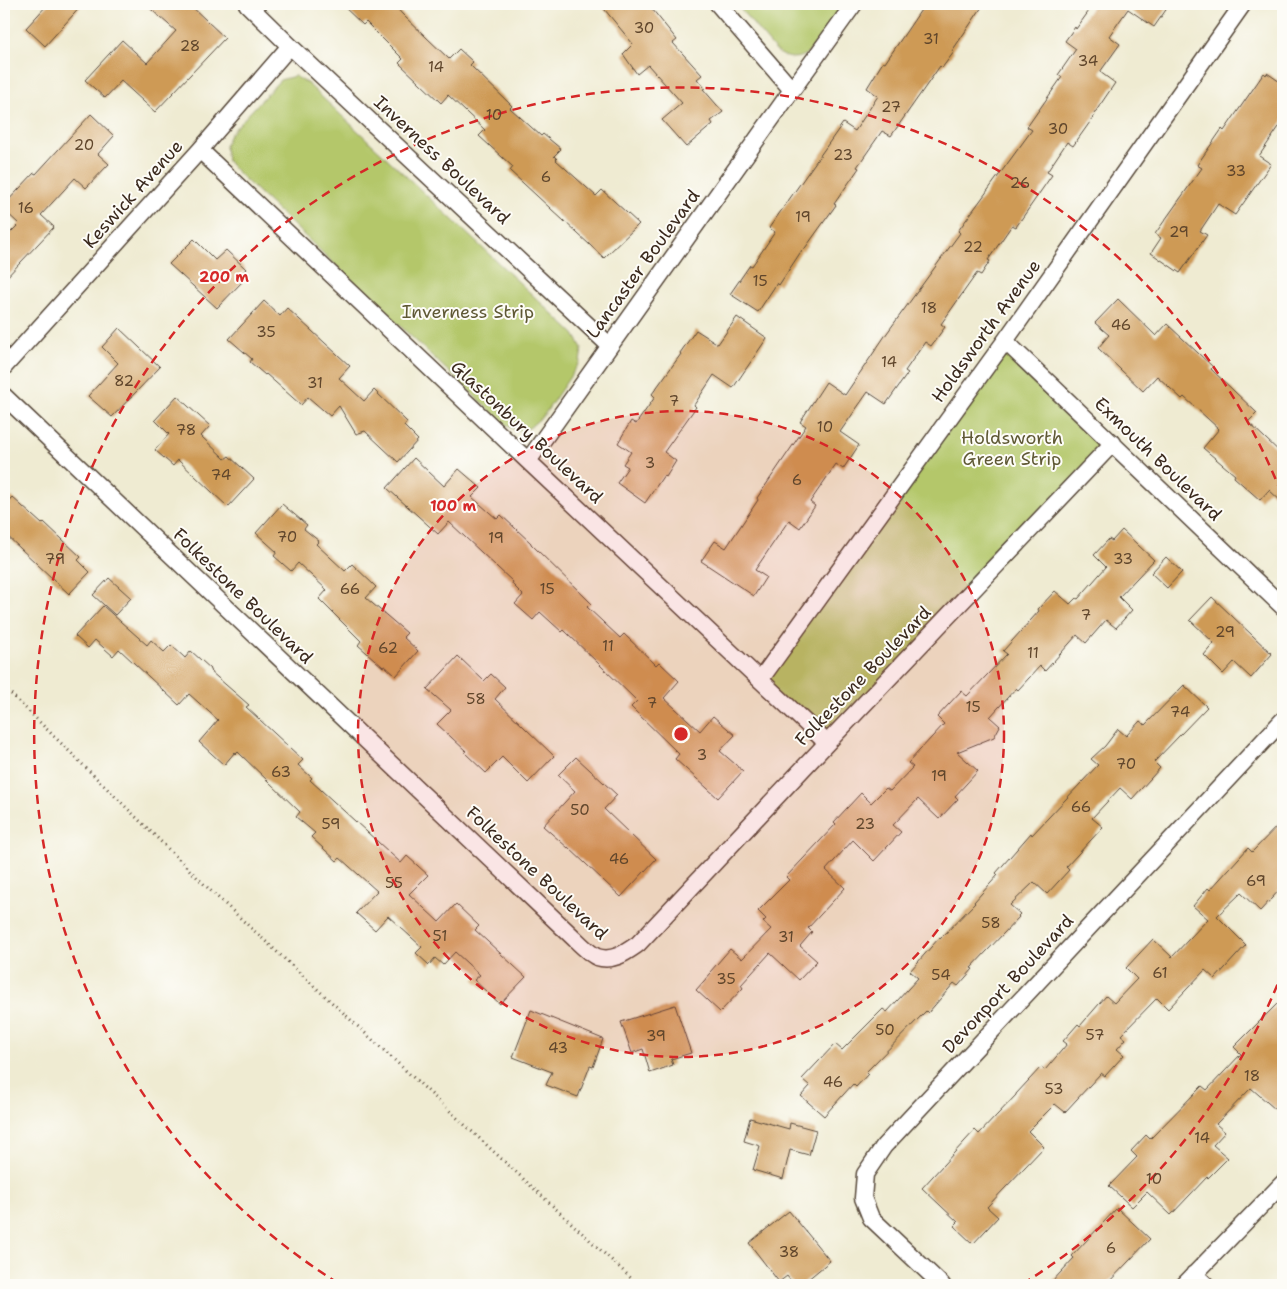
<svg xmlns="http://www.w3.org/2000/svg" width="1287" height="1289" font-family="'Shantell Sans',sans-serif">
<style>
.green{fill:#b4c76a;stroke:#787844}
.building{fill:#ce9a54}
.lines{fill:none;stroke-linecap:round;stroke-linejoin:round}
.minor-casing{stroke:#564739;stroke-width:19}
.path{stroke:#564739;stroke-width:3;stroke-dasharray:1 4;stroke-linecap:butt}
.minor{stroke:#fff;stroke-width:16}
.ring{fill:none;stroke:#d62828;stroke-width:2.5;stroke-dasharray:9 6}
.labels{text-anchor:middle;stroke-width:4;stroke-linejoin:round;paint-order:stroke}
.number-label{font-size:15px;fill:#60462c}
.street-label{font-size:18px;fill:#3b2a1e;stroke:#fdfcf7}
.park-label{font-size:18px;fill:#5f5935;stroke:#fdfcf7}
.centre{fill:#d62828;stroke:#fdfcf7;stroke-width:2.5}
.ring-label{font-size:15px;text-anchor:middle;font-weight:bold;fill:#d62828;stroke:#fdfcf7;stroke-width:4;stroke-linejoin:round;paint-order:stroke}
</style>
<rect width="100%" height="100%" fill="#fdfcf7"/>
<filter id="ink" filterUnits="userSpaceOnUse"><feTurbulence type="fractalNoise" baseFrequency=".02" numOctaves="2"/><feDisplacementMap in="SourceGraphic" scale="10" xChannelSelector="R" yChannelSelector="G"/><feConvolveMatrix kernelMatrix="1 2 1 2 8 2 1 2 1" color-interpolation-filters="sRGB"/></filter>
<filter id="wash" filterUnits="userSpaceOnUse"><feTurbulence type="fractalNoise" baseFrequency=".0096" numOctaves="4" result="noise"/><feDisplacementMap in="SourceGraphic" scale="20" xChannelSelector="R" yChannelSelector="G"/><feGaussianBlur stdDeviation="1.12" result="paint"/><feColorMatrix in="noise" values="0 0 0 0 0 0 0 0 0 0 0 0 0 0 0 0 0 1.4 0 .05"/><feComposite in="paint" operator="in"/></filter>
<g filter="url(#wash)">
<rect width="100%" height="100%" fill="#efebd2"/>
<path class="green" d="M736 4H844L809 52C798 60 788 60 776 51Z
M295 76 308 84 574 334 582 348 580 362 544 415 529 428 515 430 503 423 237 172 227 160 225 146 230 134 280 80Z
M1005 341 1113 443 827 743 760 680Z"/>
<g id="blocks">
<path class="building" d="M48 4H83L45 46 26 28Z
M145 4H189L225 38 155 112 121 81 105 98 85 80 122 40 147 63 176 31Z
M341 4H393L403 15 449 59 459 49 473 62 470 65 512 106 510 108 541 136 543 134 561 149 554 156 557 159 556 160 596 196 602 190 639 224 604 258 510 171 513 167 479 136 485 130 448 95 441 103 399 63 403 59 366 22 363 25Z
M600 4H648L677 40 673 43 702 75 697 79 705 88 703 89 723 112 711 121 713 124 686 147 662 120 682 103 648 65 637 74 623 54 633 44Z
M925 4H984L952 51 954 52 942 68 940 66 891 136 882 131 857 167 859 168 834 204 836 205 803 251 802 250 779 285 777 283 758 312 730 294 750 265 752 266 775 232 769 228 843 123 855 131 878 96 867 88 883 62 885 63Z
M1094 4H1170L1154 27 1128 9 1109 36 1120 44 1100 72 1115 83 1094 114 1095 115 1073 146 1067 142 1047 172 1052 175 1016 227 1012 225 988 260 990 261 981 275 977 273 941 324 945 327 931 346 925 342 905 371 908 373 886 404 868 392 840 432 859 445 843 469 836 464 810 502 815 506 800 528 789 520 755 570 766 577 754 596 701 561 715 541 726 548 758 500 757 498 806 426 800 422 826 382 845 395 887 333 960 233 958 231 1032 130 1027 127 1062 77 1058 75 1076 49 1065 41 1075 27 1076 29Z
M1264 73 1266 75 1267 73 1283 84V121L1259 156 1271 164 1235 215 1218 204 1200 231 1207 235 1180 273 1151 253 1161 238 1155 234 1202 168 1197 165 1222 129 1224 131Z
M91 114 114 136 98 154 109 164 86 188 75 178 41 215 54 227 4 280V239L19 224 4 210V205L34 173 36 174Z
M194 239 215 260 226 250 246 269 237 278 242 282 217 308 169 264Z
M1118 299 1156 336 1167 324 1213 367 1211 369 1257 413 1248 422 1283 455V503L1269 490 1260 500 1234 477 1235 475 1203 448 1219 429 1184 397 1182 399 1157 376 1143 391 1098 348 1109 335 1095 323Z
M264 301 280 316 287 308 350 366 339 378 364 401 374 390 407 422 404 426 418 440 398 462 365 431 356 434 339 406 330 416 308 397 301 405 266 374 265 375 250 362 252 359 229 339Z
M737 317 767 338 733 388 714 375 694 405 696 407 664 452 676 461 666 477 664 475 645 503 617 483 628 467 623 464 631 452 618 443 631 421 636 424 655 397 652 394 681 354 680 353 696 330 718 344Z
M119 328 160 367 112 417 88 396 118 363 102 347Z
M177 396 210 426 201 436 225 459 229 456 254 479 228 507 178 460 173 466 155 450 169 434 155 420Z
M414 458 444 486 459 469 481 488 472 497 497 519 501 515 531 543V544L591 603 587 607 620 638 624 634 656 665 659 662 679 681 664 698 700 731 713 716 735 735 720 751 743 771 718 798 675 759 679 754 631 707 637 701 564 630 562 632 540 612 533 620 515 604 523 595 512 584 513 582 449 522 438 534 387 488Z
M12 497 42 524 44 522 81 557 78 560 90 572 69 594 4 533V506Z
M282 504 307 525 304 529 319 541 316 544 345 571 352 564 376 587 366 598 407 633 403 637 418 651 396 676 385 666 383 667 358 645 361 641 319 599 327 590 298 563 291 571 274 556 277 552 256 533Z
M1122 530 1154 560 1119 597 1132 610 1116 628 1106 620 1086 643 1077 635 1045 671 1040 666 1018 690 1016 688 990 717 1000 726 994 737 957 752 978 771 955 796 958 799 939 819 918 799 893 825 901 832 874 861 853 840 826 870 845 888 808 928 812 932 800 946 817 961 799 980 770 953 741 985 743 988 720 1012 696 990 711 973 710 972 730 949 742 959 771 929 763 922 766 919 758 911 789 880 786 877 836 824 834 822 861 793 871 803 886 788 890 791 913 767 908 763 944 724 937 717 961 691 967 696 1007 654 1003 651 1039 611 1038 609 1055 591 1070 604 1076 598 1078 599 1106 567 1094 555 1109 539 1112 541Z
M1166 557 1182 572 1167 588 1151 573Z
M109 578 131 598 115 615 93 595Z
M1212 597 1272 654 1251 678 1234 662 1223 674 1204 655 1214 643 1190 620Z
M103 606 147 645 151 640 164 652 171 645 185 658 191 651 211 669 210 671 249 705 246 707 303 760 298 765 312 778 310 780 401 863 407 856 428 875 409 894 439 922 456 904 479 926 475 930 526 977 500 1004 474 980 480 975 455 952 443 965 435 958 429 965 416 953 422 947 388 916 375 930 356 913 377 891 340 858 337 861 311 837 315 833 296 817 300 812 238 752 236 754 235 752 224 765 199 742 218 720 189 694 179 705 119 649 113 656 95 640 88 648 75 636Z
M458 656 484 681 491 674 505 687 495 699 554 756 528 783 502 757 486 773 465 753 466 751 437 724 451 710 427 689Z
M1184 685 1207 707 1154 762 1160 768 1132 799 1120 788 1092 818 1103 827 1066 867 1069 870 1047 894 1034 882 1010 905 1020 914 1018 916 1019 917 971 968 973 969 958 986 954 983 928 1013 926 1011 866 1072 868 1074 856 1087 853 1084 824 1116 801 1096 810 1086 802 1079 835 1044 842 1050 883 1009 887 1012 918 978 910 971 939 938 940 939 975 903 974 902 998 875 996 873 1031 833 1032 835 1098 765 1091 759 1105 746 1118 729 1126 736 1140 721 1145 725Z
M576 757 617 795 604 809 656 859 621 897 568 847V848L543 826 575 791 558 775Z
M1283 820V886L1260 911 1241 893 1217 916 1246 945 1215 979 1205 970 1168 1009 1157 998 1121 1035 1126 1039 1117 1049 1124 1055 1105 1076 1101 1073 1065 1112 1055 1104 1028 1131 1044 1147 987 1207 998 1217 973 1244 954 1226 958 1222 922 1188 975 1130 979 1134 1016 1095V1094L1041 1067 1045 1070 1067 1044 1063 1041 1078 1024 1080 1026 1106 996 1114 1003 1137 979 1126 968 1153 939 1172 957 1208 919 1193 906 1208 888 1210 890 1248 848 1252 852Z
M1283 998V1116L1251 1088 1216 1124 1225 1132 1213 1145 1228 1158 1208 1178 1207 1177 1171 1215 1147 1192 1132 1207 1109 1186 1137 1157 1131 1151 1146 1135 1150 1139 1202 1086 1207 1090 1241 1054 1234 1047Z
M675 1005 691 1053 671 1059 673 1065 650 1073 643 1049 632 1053 621 1022Z
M531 1010 603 1039 593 1067 590 1066 578 1097 546 1085 552 1072 513 1057Z
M750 1118 789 1129 790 1123 816 1130 809 1155 790 1150 783 1179 753 1170 760 1146 744 1141Z
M1117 1208 1150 1239 1106 1285H1049L1074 1258 1072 1256Z
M789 1211 830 1261 801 1285H794L787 1276 779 1282 749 1243Z"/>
</g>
</g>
<g filter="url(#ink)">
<use href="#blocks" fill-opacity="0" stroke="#564739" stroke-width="1"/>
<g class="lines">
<defs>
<path id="minor" d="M247 4 290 46 609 345
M792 90 854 4
M200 150 528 461 827 743
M1005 341 1283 607
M4 367 200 150 290 46
M4 396 575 939C580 944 590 954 597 957 613 962 625 953 638 944L827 743 1113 443
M528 461 792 90 718 4
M760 680 1005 341 1243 4
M1194 1274 1206 1285
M942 1285 871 1218 863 1198 865 1174 884 1146 1283 720
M1184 1285 1283 1183"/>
</defs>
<use href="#minor" class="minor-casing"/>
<path class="path" d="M4 687 212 892 632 1279 636 1285"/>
<use href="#minor" class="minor"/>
</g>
</g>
<circle cx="681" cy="734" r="323" fill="#d62828" fill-opacity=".12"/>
<g class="ring">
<circle cx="681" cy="734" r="323"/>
<path d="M1283 971A647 647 0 0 1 1024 1283M338 1283A647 647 0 1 1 1283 497"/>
</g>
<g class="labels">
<g class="number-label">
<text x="644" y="33">30</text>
<text x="931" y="44">31</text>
<text x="190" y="51">28</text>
<text x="1088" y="66">34</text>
<text x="436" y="72">14</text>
<text x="891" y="112">27</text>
<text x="494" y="120">10</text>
<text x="1058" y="134">30</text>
<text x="84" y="150">20</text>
<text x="843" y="160">23</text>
<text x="1236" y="176">33</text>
<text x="546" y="182">6</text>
<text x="1020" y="188">26</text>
<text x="26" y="213">16</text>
<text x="803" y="222">19</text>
<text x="1179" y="237">29</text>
<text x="973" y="252">22</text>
<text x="760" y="286">15</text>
<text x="929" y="313">18</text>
<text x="1121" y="330">46</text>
<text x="266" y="337">35</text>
<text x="889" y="367">14</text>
<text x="124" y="386">82</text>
<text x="315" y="388">31</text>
<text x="674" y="406">7</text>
<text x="825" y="432">10</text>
<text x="186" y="435">78</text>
<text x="650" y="468">3</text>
<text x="221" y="480">74</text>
<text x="797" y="485">6</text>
<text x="287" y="542">70</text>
<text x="496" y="543">19</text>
<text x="55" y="564">79</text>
<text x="1123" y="564">33</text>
<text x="350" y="594">66</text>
<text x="547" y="594">15</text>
<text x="1086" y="620">7</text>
<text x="1225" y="637">29</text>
<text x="608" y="651">11</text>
<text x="388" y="653">62</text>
<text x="1033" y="658">11</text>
<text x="476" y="704">58</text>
<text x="652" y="708">7</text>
<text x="973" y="712">15</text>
<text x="1180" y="717">74</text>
<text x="702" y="760">3</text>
<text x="1126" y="769">70</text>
<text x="281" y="777">63</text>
<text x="939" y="781">19</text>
<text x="1081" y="812">66</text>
<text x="580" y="815">50</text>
<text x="331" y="829">59</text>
<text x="865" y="829">23</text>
<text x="619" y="864">46</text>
<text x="1256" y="886">69</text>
<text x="394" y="888">55</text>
<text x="991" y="928">58</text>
<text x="440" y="941">51</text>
<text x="786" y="942">31</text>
<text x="1160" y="978">61</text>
<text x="941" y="980">54</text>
<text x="726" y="984">35</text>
<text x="885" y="1035">50</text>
<text x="1095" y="1040">57</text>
<text x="656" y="1041">39</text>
<text x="558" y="1053">43</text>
<text x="1252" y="1081">18</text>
<text x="833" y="1087">46</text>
<text x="1054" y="1094">53</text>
<text x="1202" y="1143">14</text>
<text x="1154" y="1184">10</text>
<text x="1111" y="1253">6</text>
<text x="789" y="1257">38</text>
</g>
<g class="street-label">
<text transform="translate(442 160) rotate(43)" y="6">Inverness Boulevard</text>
<text transform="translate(133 194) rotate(-48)" y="6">Keswick Avenue</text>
<text transform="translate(643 264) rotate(-54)" y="6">Lancaster Boulevard</text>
<text transform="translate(986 331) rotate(-54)" y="6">Holdsworth Avenue</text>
<text transform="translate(527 432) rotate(43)" y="6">Glastonbury Boulevard</text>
<text transform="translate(1158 459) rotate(44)" y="6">Exmouth Boulevard</text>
<text transform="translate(243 596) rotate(44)" y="6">Folkestone Boulevard</text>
<text transform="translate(863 676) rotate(-46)" y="6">Folkestone Boulevard</text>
<text transform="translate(537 873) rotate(43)" y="6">Folkestone Boulevard</text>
<text transform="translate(1008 984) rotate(-47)" y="6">Devonport Boulevard</text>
</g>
<g class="park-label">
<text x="468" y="318">Inverness Strip</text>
<text x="1012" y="444">Holdsworth<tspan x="1012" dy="21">Green Strip</tspan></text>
</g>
</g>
<circle cx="681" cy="734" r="8" class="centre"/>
<g class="ring-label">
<text x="224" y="282">200 m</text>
<text x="453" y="511">100 m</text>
</g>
<rect width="1287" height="1289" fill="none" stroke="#fdfcf7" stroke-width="20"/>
</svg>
